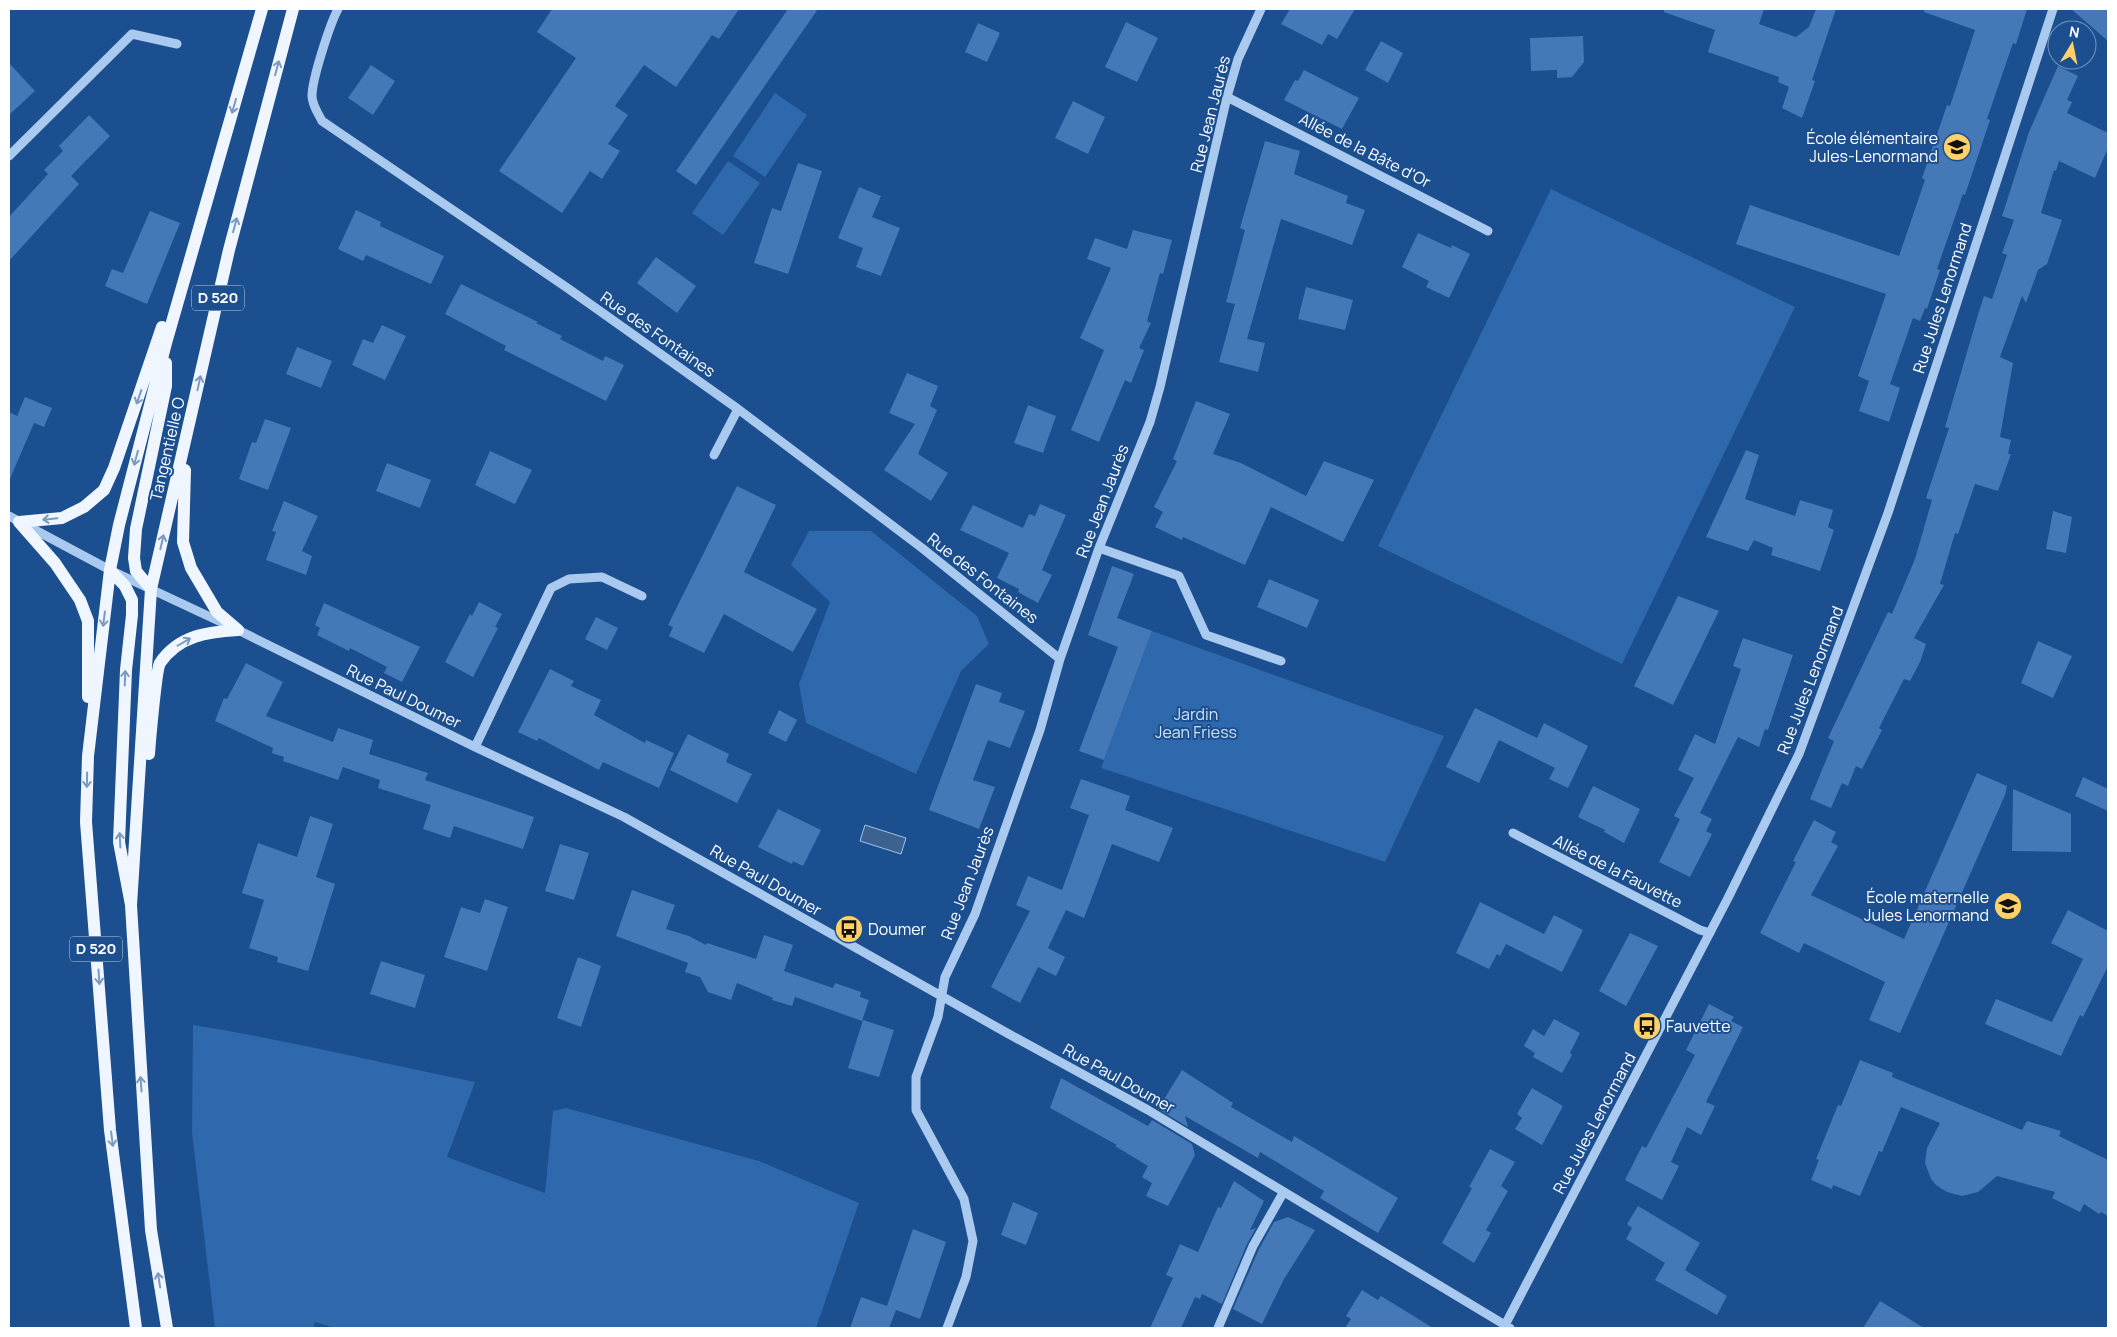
<svg xmlns="http://www.w3.org/2000/svg" width="2117" height="1337" font-family="Manrope,sans-serif">
<style>
.green{fill:#2e69ad}
.water{fill:#3c6290;stroke:#9cc4f0}
.building{fill:#4478b7}
.lines{fill:none;stroke-linecap:round;stroke-linejoin:round}
.minor{stroke:#a9c9ee;stroke-width:9}
.major{stroke:#f0f6ff;stroke-width:12}
.oneway{stroke:#7b9ac1}
.labels{text-anchor:middle;stroke-width:4;stroke-linejoin:round;paint-order:stroke}
.shield{fill:#1b4f8f;stroke:#bbcadd;stroke-width:1}
.shield-label{font-size:15px;font-weight:bold;fill:#fff}
.street-label{font-size:16px;fill:#fff;stroke:#1b4f8f}
.poi-label{font-size:16px;fill:#fff;stroke:#1b4f8f;text-anchor:end}
.park-label{font-size:16px;fill:#cfe3fa;stroke:#1b4f8f}
</style>
<rect width="100%" height="100%" fill="#1b4f8f"/>
<path class="green" d="M775 93 807 115 765 177 733 156Z
M728 161 760 183 723 235 692 213Z
M1551 189 1795 307 1622 664 1378 546Z
M809 531H871L977 616 989 644 961 671 916 774 806 723 799 684 830 602 791 565Z
M1152 631 1444 736 1385 862 1101 768Z
M193 1025C287 1040 381 1063 475 1082L447 1157 545 1193 553 1111 566 1108 759 1161 859 1203 816 1328H335L315 1322 313 1328H215L192 1133Z"/>
<path class="water" d="M865 825 906 838 901 854 860 841Z"/>
<path class="building" d="M552 9H739L719 39 712 35 676 87 644 65 615 106 628 115 608 144 620 151 602 179 590 171 562 213 499 171 576 58 537 32Z
M788 9H818L696 185 676 171Z
M1290 9H1355L1337 39 1328 34 1322 45 1281 24Z
M1664 9H1764L1759 24 1796 37 1809 27 1816 9H1836L1812 80 1815 81 1802 118 1782 108 1789 87 1778 82 1779 77 1708 52 1715 30 1664 12Z
M1924 9H2027L2016 44 2013 43 1987 119 1990 120 1965 195 1963 194 1937 269 1940 270 1927 309 1925 308 1920 321 1913 318 1890 384 1900 388 1889 422 1859 411 1869 381 1858 376 1886 294 1736 244 1750 205 1899 256 1925 180 1922 178 1947 105 1950 106 1975 30 1924 12Z
M2071 9H2108V41Z
M1126 22 1158 38 1137 82 1105 67Z
M978 23 1000 33 987 62 965 52Z
M1583 36 1584 62 1572 77 1557 78V70L1531 71 1530 38Z
M1381 41 1403 53 1388 83 1365 70Z
M9 63 35 91 9 115Z
M371 65 395 81 373 115 348 98Z
M2058 66 2078 76 2067 100 2072 102 2067 113 2108 133V148L2095 178 2059 161 2056 171 2054 170 2041 213 2062 220 2047 264 2038 270 2026 303 2022 296 2000 357 2013 363 2000 437 2011 440 2008 454H2011L1998 491 1975 484 1958 534 1955 533 1940 584 1944 585 1914 638 1926 644 1920 662 1910 681 1904 679 1879 728 1882 730 1862 769 1856 766 1848 786 1842 783 1831 808 1810 799 1834 741 1828 738 1888 612 1892 614 1915 559 1932 500 1926 498 1949 428 1945 427 1977 318 1984 296 1992 299 2007 255 2002 253 2014 220 2002 216 2029 132Z
M1304 70 1359 98 1342 129 1284 100 1295 80 1298 81Z
M1073 101 1105 117 1088 154 1055 138Z
M89 115 110 136 71 176 79 184 9 261V217L48 174 44 170 63 151 59 146Z
M1265 141 1300 151 1294 174 1348 196 1346 203 1365 210 1352 245 1281 219 1247 339 1265 343 1258 372 1219 362 1235 304 1226 302 1245 230 1240 228Z
M798 163 822 171 788 274 754 263 772 208 781 211Z
M859 187 881 196 872 217 900 228 881 276 856 267 863 248 838 238Z
M356 210 381 222 380 226 444 256 431 284 366 255 363 261 338 249Z
M150 211 180 223 147 304 105 286 112 269 123 273Z
M1133 230 1172 240 1163 274 1160 273 1147 321 1151 323 1139 348 1144 350 1131 383 1125 380 1099 442 1071 430 1104 350 1080 338 1111 268 1087 259 1095 238 1127 249Z
M1418 233 1451 248 1452 245 1470 254 1449 298 1426 287 1429 281 1402 267Z
M656 257 696 286 677 313 637 283Z
M461 284 538 322 536 323 562 336 560 339 603 361 605 356 624 365 606 401 504 350 506 346 445 314Z
M1306 287 1353 300 1345 330 1298 319Z
M382 325 406 336 385 380 352 365 363 339 373 343Z
M297 347 332 361 321 388 286 374Z
M907 373 938 386 930 406 937 410 918 454 948 473 931 501 884 470 915 424 889 413Z
M25 397 52 408 44 427 32 422 34 423 9 481V412L17 416Z
M1196 401 1230 414 1213 454 1241 463 1306 496 1324 461 1374 480 1343 542 1271 507 1245 565 1183 537 1182 540 1155 527 1163 512 1154 507 1177 461 1173 459Z
M1028 405 1056 416 1043 453 1014 443Z
M265 419 291 428 268 490 239 479 252 442 256 443Z
M1746 450 1759 455 1745 499 1795 516 1800 500 1833 510 1828 527 1834 530 1820 571 1771 555 1773 548 1754 540 1748 551 1706 537Z
M490 451 532 470 515 504 475 485Z
M387 463 431 480 420 508 376 491Z
M737 486 776 505 744 572 817 609 793 652 724 614 704 653 669 636 673 627 668 625Z
M284 501 318 516 302 551 312 556 306 575 266 560 276 532 272 531Z
M1040 504 1066 515 1042 570 1052 575 1038 603 1018 592 1019 589 997 578 1009 553 960 530 973 505 1023 528 1029 514 1035 516Z
M2053 511 2072 517 2066 553 2046 549Z
M1112 566 1134 574 1117 618 1152 631 1104 760 1079 751 1118 647 1088 635Z
M1269 579 1319 600 1307 628 1257 607Z
M1678 596 1719 611 1673 705 1634 686Z
M479 602 502 614 495 627 498 628 473 677 445 662 470 614 472 616Z
M324 603 420 647 402 682 384 673 387 667 350 648 349 651 317 635 320 628 315 625Z
M596 617 618 628 607 650 585 639Z
M1743 638 1793 655 1768 730 1765 729 1759 747 1738 737 1700 813 1712 819 1706 831 1712 834 1690 877 1659 862 1680 819 1674 816 1694 778 1678 770 1695 734 1715 744 1741 669 1733 666Z
M2038 641 2072 656 2053 698 2021 683Z
M246 663 283 682 266 716 333 742 338 728 373 740 369 754 428 773 425 780 534 817 523 849 454 826 450 838 423 829 431 805 378 788 380 780 343 767 338 780 283 761 284 757 272 753 273 748 215 721 224 698 227 699Z
M550 669 574 681 571 686 601 700 594 715 645 743 646 740 674 753 659 788 603 762 599 770 539 738 537 741 518 732Z
M976 684 1002 693 999 702 1025 711 1010 748 988 740 973 780 995 787 979 829 929 810Z
M1475 708 1537 738 1544 723 1588 746 1568 788 1549 779 1555 768 1499 740 1479 783 1446 767Z
M779 710 797 720 786 742 768 733Z
M688 734 729 754 726 762 752 774 737 803 670 770Z
M1977 773 2007 786 2005 795 1900 1033 1869 1020 1885 982 1804 943 1799 953 1760 933 1796 862 1793 861 1814 820 1836 832 1831 842 1838 846 1811 895 1904 939Z
M2083 777 2108 789V811L2075 796Z
M1081 779 1130 796 1125 810 1173 828 1159 862 1112 844 1084 918 1066 910 1048 948 1065 957 1056 976 1038 967 1020 1003 991 987 1030 911 1016 905 1028 876 1062 890 1089 815 1070 808Z
M1593 786 1640 809 1624 843 1604 832 1605 830 1578 817Z
M2013 789 2071 814V852L2012 851Z
M778 809 821 830 803 866 793 861 792 864 758 847Z
M310 816 333 824 316 877 335 884 308 971 277 962 278 957 249 948 264 900 242 893 258 843 297 857Z
M560 844 589 853 574 900 545 891Z
M632 890 675 905 666 929 689 936 706 945 707 943 756 959 764 935 793 945 784 971 833 988 835 983 861 992 860 997 869 1000 862 1021 795 997 792 1006 772 1000 773 998 737 983 731 1000 708 992 700 977 685 972 688 963 616 936Z
M485 899 508 907 487 971 444 957 461 907 480 913Z
M1480 902 1544 934 1554 915 1583 930 1562 972 1506 944 1500 956 1497 954 1489 969 1456 953Z
M2068 910 2108 931V966L2083 1017 2080 1015 2061 1056 1985 1024 1996 999 2052 1022 2083 959 2051 943Z
M1630 933 1658 946 1626 1006 1599 991Z
M578 957 601 966 581 1027 557 1018Z
M381 961 425 975 415 1008 370 994Z
M1709 1004 1734 1017 1731 1021 1743 1027 1706 1102 1715 1106 1701 1135 1687 1127 1671 1162 1679 1166 1662 1200 1625 1180 1642 1146 1646 1148 1695 1055 1686 1050Z
M1554 1019 1580 1033 1570 1053 1572 1055 1562 1073 1533 1057 1535 1053 1524 1046 1533 1029 1544 1036Z
M863 1020 894 1030 879 1077 848 1068Z
M1860 1060 1893 1073 1892 1077 2022 1130 2027 1121 2061 1131 2059 1136 2108 1160V1216L2101 1212 2099 1214 2084 1204 2080 1212 2052 1198 2055 1192 1997 1176 1978 1192 1962 1196 1947 1192 1936 1185 1931 1179 1925 1163 1927 1148 1940 1123 1901 1107 1882 1152 1879 1151 1860 1196 1833 1185 1832 1189 1811 1180 1819 1160 1816 1159 1838 1105 1841 1106Z
M1182 1070 1233 1103 1231 1107 1292 1142 1294 1136 1398 1198 1378 1233 1320 1198 1324 1191 1260 1152 1258 1158 1185 1116 1188 1127 1158 1109Z
M1061 1078 1148 1126 1152 1120 1192 1144 1195 1155 1168 1206 1146 1196 1152 1183 1142 1177 1148 1166 1115 1146 1117 1145 1050 1108Z
M1532 1088 1563 1106 1542 1145 1515 1129 1522 1118 1517 1114Z
M1490 1149 1515 1162 1501 1186 1508 1191 1486 1230 1491 1233 1474 1263 1442 1243 1472 1188 1469 1187Z
M1234 1181 1264 1201 1250 1230 1256 1228 1247 1244 1222 1304 1202 1294 1200 1299 1195 1297 1181 1328H1150L1173 1278 1166 1275 1180 1244 1198 1252 1218 1207 1221 1208Z
M1013 1202 1038 1213 1026 1245 1001 1235Z
M1638 1206 1700 1243 1685 1270 1727 1296 1717 1315 1655 1280 1665 1263 1626 1239 1632 1228 1627 1224Z
M1288 1217 1315 1230 1284 1279 1262 1324 1233 1309 1259 1249 1274 1222Z
M913 1229 946 1242 920 1319 896 1310 889 1328H850L861 1297 887 1306Z
M1362 1290 1378 1300 1381 1296 1433 1328H1345L1351 1319 1346 1316Z
M1880 1301 1924 1328H1863Z"/>
<g class="lines">
<path class="minor" d="M338 9C330 24 312 79 312 96 312 105 318 113 322 121L566 287 738 409 922 548 1060 659
M1227 97 1488 231
M9 156 132 34 177 44
M714 455 738 409
M9 516 110 570 238 630 475 747 624 817 1007 1033 1148 1110 1510 1328
M1099 548 1179 576 1206 635 1281 661
M475 747 551 588 569 579 602 577 642 596
M1513 833 1700 930 1710 933
M1505 1325 1728 898 1799 754 1888 513 2053 9
M947 1328 966 1277 973 1241 964 1199 916 1110V1077L938 1017 945 977 975 914 1040 730 1060 659 1099 548 1150 422 1160 387 1227 97 1238 59 1261 9
M1218 1328 1253 1246 1283 1193"/>
<path class="major" d="M185 470 183 542 191 568 217 612 238 630
M19 522 62 518 84 507 104 490 114 468 162 327
M19 522 55 563 80 600 88 621V697
M110 570 125 586 132 600V615L126 670 119 842 131 905 151 1230 167 1328
M151 589 136 571 134 558 136 529 166 386V363
M149 754C150 740 156 670 160 663 179 635 208 632 238 630
M131 905 151 589 229 250 293 9
M136 1328 110 1130 86 822 88 756 110 570 119 525 166 343 262 9"/>
</g>
<defs><path id="oneway-shaft" d="M-6 0H5M1.5-3L5.5 0L1.5 3" fill="none" stroke-width="1.6" stroke-linecap="round" stroke-linejoin="round" transform="scale(1.25)"/></defs>
<g class="oneway">
<use href="#oneway-shaft" transform="translate(277 68) rotate(-75)"/>
<use href="#oneway-shaft" transform="translate(234 106) rotate(106)"/>
<use href="#oneway-shaft" transform="translate(235 225) rotate(-75)"/>
<use href="#oneway-shaft" transform="translate(199 383) rotate(-78)"/>
<use href="#oneway-shaft" transform="translate(139 397) rotate(109)"/>
<use href="#oneway-shaft" transform="translate(136 458) rotate(105)"/>
<use href="#oneway-shaft" transform="translate(50 519) rotate(174)"/>
<use href="#oneway-shaft" transform="translate(162 542) rotate(-77)"/>
<use href="#oneway-shaft" transform="translate(104 619) rotate(97)"/>
<use href="#oneway-shaft" transform="translate(184 642) rotate(-30)"/>
<use href="#oneway-shaft" transform="translate(125 678) rotate(-88)"/>
<use href="#oneway-shaft" transform="translate(87 780) rotate(91)"/>
<use href="#oneway-shaft" transform="translate(120 840) rotate(-93)"/>
<use href="#oneway-shaft" transform="translate(99 977) rotate(86)"/>
<use href="#oneway-shaft" transform="translate(141 1084) rotate(-94)"/>
<use href="#oneway-shaft" transform="translate(112 1139) rotate(83)"/>
<use href="#oneway-shaft" transform="translate(159 1280) rotate(-99)"/>
</g>
<defs>
<symbol id="school-disc" viewBox="-11 -11 22 22"><circle r="9.5" fill="#ffd166" stroke="#1b4f8f"/><path d="M0-5L7-2L0 1L-7-2ZM-4 1L0 2.5L4 1V4Q0 6-4 4Z" fill="#111"/></symbol>
<symbol id="bus-disc" viewBox="-11 -11 22 22"><circle r="9.5" fill="#ffd166" stroke="#1b4f8f"/><path d="M-5-6H5V4H4V6H2V4H-2V6H-4V4H-5ZM-3.5-4V0h7V-4ZM-3.5 1.2v1.5H-2V1.2ZM2 1.2v1.5H3.5V1.2Z" fill="#111"/></symbol>
</defs>
<g fill-rule="evenodd">
<use href="#school-disc" x="1941" y="131" width="32" height="32"/>
<use href="#school-disc" x="1992" y="890" width="32" height="32"/>
<use href="#bus-disc" x="833" y="913" width="32" height="32"/>
<use href="#bus-disc" x="1631" y="1010" width="32" height="32"/>
</g>
<g class="labels">
<g class="shield">
<rect x="192" y="285.5" width="52" height="25" rx="4"/>
<rect x="70" y="936.5" width="52" height="25" rx="4"/>
</g>
<g class="shield-label">
<text x="218" y="303">D 520</text>
<text x="96" y="954">D 520</text>
</g>
<g class="street-label">
<text transform="translate(1210 114) rotate(-76)" y="6">Rue Jean Jaurès</text>
<text transform="translate(1365 150) rotate(27)" y="6">Allée de la Bâte d'Or</text>
<text transform="translate(1942 298) rotate(-72)" y="6">Rue Jules Lenormand</text>
<text transform="translate(658 334) rotate(35)" y="6">Rue des Fontaines</text>
<text transform="translate(167 449) rotate(-77)" y="6">Tangentielle O</text>
<text transform="translate(1102 501) rotate(-69)" y="6">Rue Jean Jaurès</text>
<text transform="translate(983 578) rotate(38)" y="6">Rue des Fontaines</text>
<text transform="translate(1810 680) rotate(-69)" y="6">Rue Jules Lenormand</text>
<text transform="translate(404 696) rotate(26)" y="6">Rue Paul Doumer</text>
<text transform="translate(1618 871) rotate(27)" y="6">Allée de la Fauvette</text>
<text transform="translate(766 880) rotate(30)" y="6">Rue Paul Doumer</text>
<text transform="translate(967 883) rotate(-69)" y="6">Rue Jean Jaurès</text>
<text transform="translate(1119 1078) rotate(29)" y="6">Rue Paul Doumer</text>
<text transform="translate(1594 1123) rotate(-62)" y="6">Rue Jules Lenormand</text>
</g>
<g class="poi-label">
<text x="1938" y="144">École élémentaire<tspan x="1938" dy="18">Jules-Lenormand</tspan></text>
<text x="1989" y="903">École maternelle<tspan x="1989" dy="18">Jules Lenormand</tspan></text>
<text x="868" y="935" text-anchor="start">Doumer</text>
<text x="1666" y="1032" text-anchor="start">Fauvette</text>
</g>
<g class="park-label">
<text x="1196" y="720">Jardin<tspan x="1196" dy="18">Jean Friess</tspan></text>
</g>
</g>
<rect width="2117" height="1337" fill="none" stroke="#ffffff" stroke-width="20"/>
<g transform="translate(2072 45) rotate(10)"><circle r="24" fill="#1b4f8f" stroke="#7695bc"/>
<path d="M0-4L9 19L0 12L-9 19Z" fill="#ffd166"/>
<text y="-8" font-size="14" font-weight="bold" text-anchor="middle" fill="#ffffff">N</text>
</g>
</svg>
